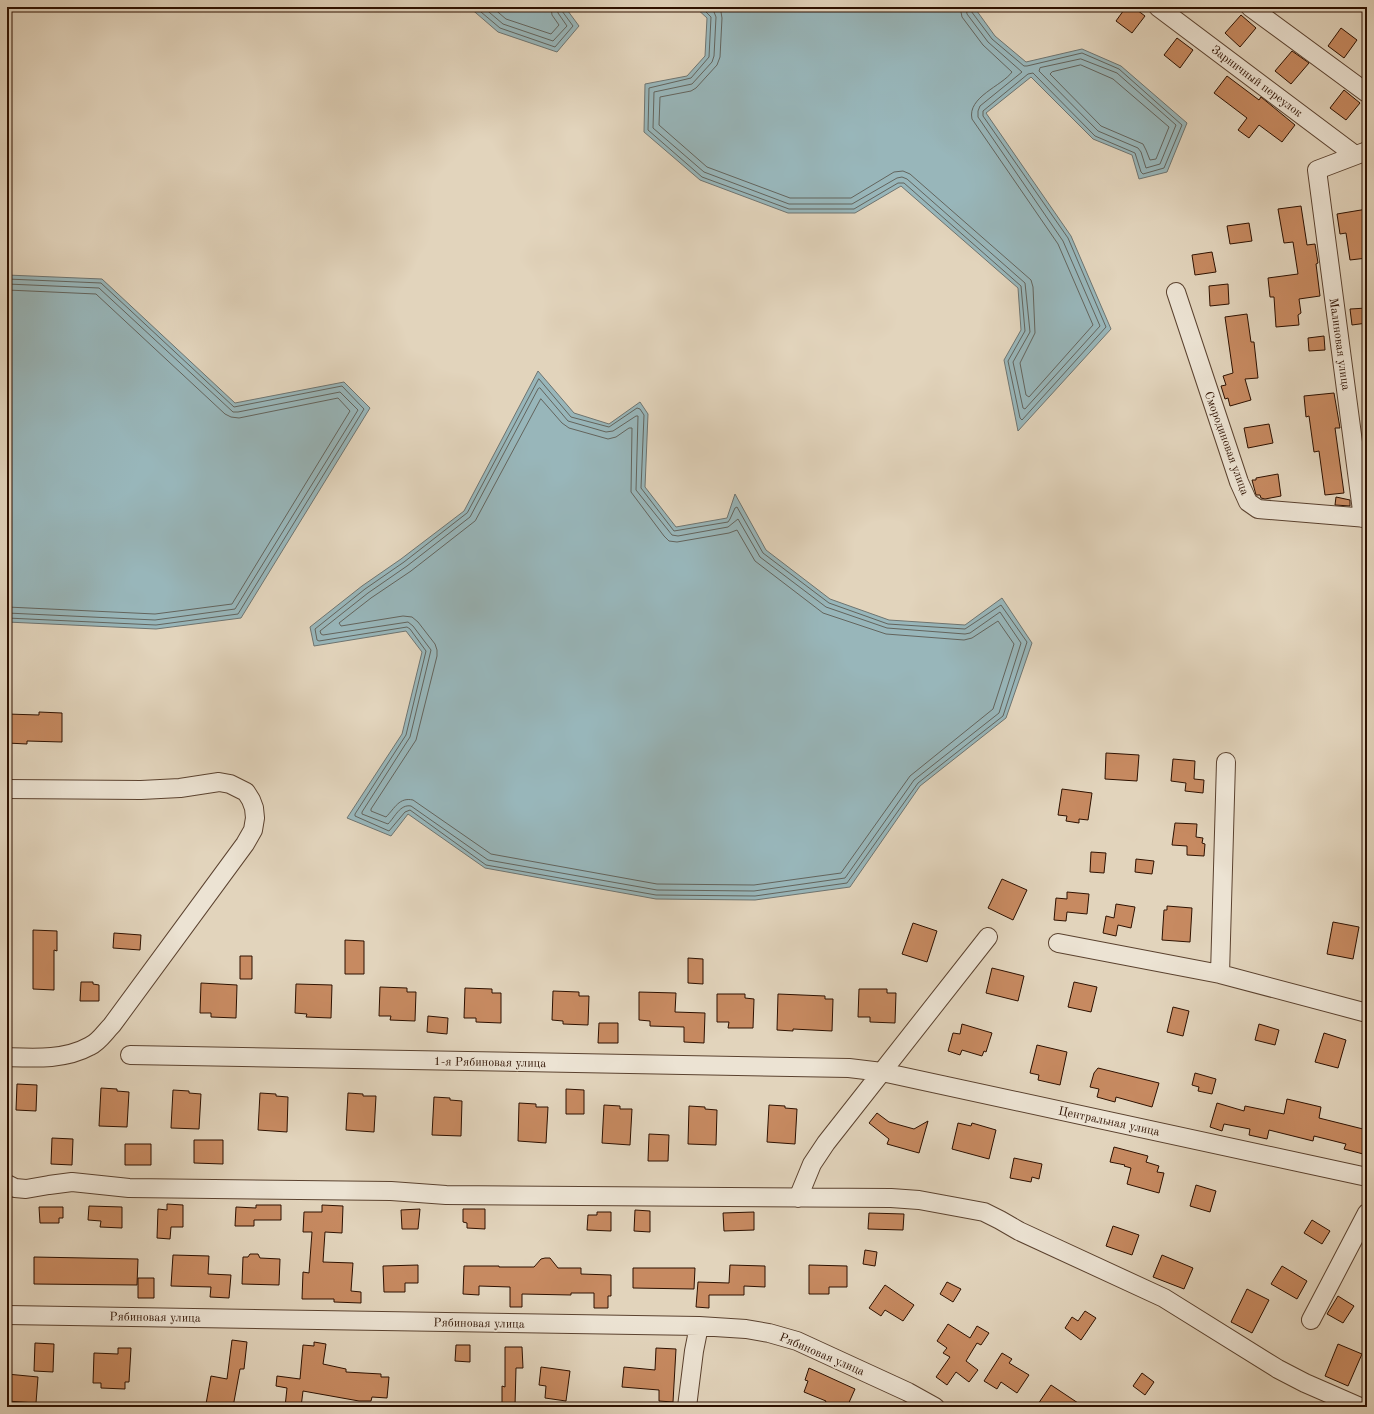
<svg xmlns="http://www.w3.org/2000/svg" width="1374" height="1414" font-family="'Old Standard TT',serif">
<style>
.water{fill:#98b6ba;stroke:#6e7470}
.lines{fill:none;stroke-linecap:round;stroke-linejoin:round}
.shore{stroke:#63645d;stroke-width:1}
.building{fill:#c78a61;stroke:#2e1100}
.minor-casing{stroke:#5b422f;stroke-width:20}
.minor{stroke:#ece3d3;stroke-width:18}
.labels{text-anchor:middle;stroke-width:3.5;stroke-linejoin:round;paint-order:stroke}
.street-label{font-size:12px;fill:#2e1100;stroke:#ece3d3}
</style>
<rect width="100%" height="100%" fill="#e2d4bc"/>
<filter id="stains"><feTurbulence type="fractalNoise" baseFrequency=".005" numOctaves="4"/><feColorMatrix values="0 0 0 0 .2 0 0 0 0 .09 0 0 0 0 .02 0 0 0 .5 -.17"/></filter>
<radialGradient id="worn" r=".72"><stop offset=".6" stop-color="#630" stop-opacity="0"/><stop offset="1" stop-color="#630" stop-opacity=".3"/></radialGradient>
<path class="water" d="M469 7H565L579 26 557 52 498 32Z
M695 7H974L995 36 1026 62 1082 49 1121 66 1187 123 1167 172 1139 179 1132 155 1093 139 1031 77 986 113 1071 236 1111 329 1018 431 1004 360 1021 330 1018 288 901 186 855 213H788L700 180 644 132 645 84 687 76 705 56 707 18Z
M7 275 102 279 235 403 344 382 370 408 241 618 156 629 7 622Z
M538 371 574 413 609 424 640 402 648 414 645 487 676 527 727 518 735 494 766 550 830 599 889 620 965 625 1002 598 1032 643 1006 718 920 786 850 887 755 900 656 899 485 868 408 814 391 836 347 818 402 734 422 652 406 631 314 646 310 627 362 586 401 559 464 511Z"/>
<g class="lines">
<path class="shore" d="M475 7 500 28 555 47 573 26 562 11V7
M483 7 503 24 553 41 567 26 558 13 557 7
M492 7 506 19 551 34 559 25 552 15 551 7
M701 7 711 17 709 57 691 78 649 88 648 130 702 177 789 209H854L898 183H904L1021 286 1025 331 1008 361 1020 418 1022 420 1106 327 1068 238 983 116V111L1028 74 1033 73 1095 136 1135 153 1141 172 1143 174 1164 168 1182 125 1119 69 1082 53 1027 66H1024L992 39 971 11V7
M709 7 714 12 716 17 714 56 712 62 692 84 654 92 653 128 704 172 789 204H852L897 178 902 177 907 179 1025 283 1030 332 1013 362 1023 408 1025 409 1100 326 1063 241 978 117V111L980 106 1022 72 988 42 967 14 966 7
M718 7 721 12 722 18 720 57 717 65 696 88 691 91 660 97 659 125 707 167 790 198H851L894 172 903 171 910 174 1031 280 1033 287 1035 333 1020 363 1026 395 1029 397 1093 325 1058 244 972 119C967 97 1002 86 1012 72L983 45 962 17 960 7
M1081 59 1117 73 1176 125 1160 164 1146 168 1141 152 1138 148 1098 131 1039 71 1040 68Z
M1081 65 1113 79 1169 127 1156 159 1150 160 1146 150 1143 144 1101 126 1050 74 1052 72Z
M7 279 101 283 234 407 342 386 364 409 238 614 156 625 7 618
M7 284 99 288 233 412H238L340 392 358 410 235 609 155 620 7 613
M7 290 96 294 225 414 231 417 239 418 338 398 350 411 232 604 155 614 7 607
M539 379 571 417 609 427 637 408 640 409 644 415 641 488 674 531 728 522 730 519 735 508 737 507 763 553 829 603 888 624 965 629 1001 605 1027 642 1003 716 918 783 847 883 755 896 656 895 486 865 410 810 405 812 389 831 355 816V814L406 735 426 651 410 629 407 627 319 641 317 640 315 629 365 589 404 562 467 513Z
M540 388 568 421 606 432 613 431 636 416H638L636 490 672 535 678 536 728 527 738 519 760 557 826 607 887 628 965 634 970 633 1000 612 1021 643 999 713 914 780 845 878 754 891 657 890 488 860 411 806C400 804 395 817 388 824L362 814V812L410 737 431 650 413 626 408 622 323 635 321 634 320 631 368 593 407 566 470 517 538 389Z
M541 399 562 423 569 428 608 439 616 437 629 428H632L631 492 664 536 669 541 677 542 729 533 737 530 755 561 823 613 886 634 964 640 972 638 998 621 1014 644 993 709 910 776 841 873 754 885 657 884 491 854 413 800C399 797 395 808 386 817L371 811V809L416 740 437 656V650L435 644 418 622 412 617 403 616 341 626 339 623 371 598 411 571 475 521Z"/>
</g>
<path class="building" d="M1126 7H1133L1145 16 1132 33 1116 21Z
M1241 15 1256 28 1240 47 1225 33Z
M1341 28 1357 40 1344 58 1328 46Z
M1177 38 1193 50 1180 68 1164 55Z
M1292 51 1309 63 1291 84 1275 71Z
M1227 76 1259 100 1261 97 1295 125 1282 142 1259 125 1249 138 1238 130 1247 118 1214 93Z
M1344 90 1360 103 1346 120 1330 108Z
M1301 206 1307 245 1315 244 1318 263 1316 264 1320 296 1299 299 1301 313 1298 315 1299 325 1276 327 1274 297H1270L1268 278 1298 274 1293 242 1284 243 1278 209Z
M1367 209V258L1350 260 1346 233 1340 234 1337 214Z
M1249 223 1252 241 1230 244 1227 226Z
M1212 252 1216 272 1195 275 1192 255Z
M1228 284 1229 304 1210 306 1209 286Z
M1367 308V323L1352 325 1350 309Z
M1247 314 1251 342H1254L1258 378 1245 379 1251 400 1230 406 1228 398 1225 399 1221 386 1226 385 1223 376 1233 373 1225 317Z
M1324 336 1325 350 1309 351 1308 338Z
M1334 393 1340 428H1335L1344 493 1325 495 1319 451 1314 452 1309 416 1306 417 1304 396Z
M1269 424 1273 443 1248 448 1244 428Z
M1278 474 1281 496 1265 499 1261 498 1260 495H1256L1252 480H1256V478Z
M1336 497 1350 500V506L1335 505Z
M39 712 62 713V742L27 741V744L7 743V714L39 715Z
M1106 753 1139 755 1137 781 1105 779Z
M1173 759 1195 761 1194 779 1204 780 1203 793 1185 791 1186 783 1171 781Z
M1062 789 1092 793 1088 820 1079 819V823L1066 821 1067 816 1058 815Z
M1175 823 1197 824 1196 837 1203 838 1202 843 1205 844 1204 856 1187 855V846L1172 845Z
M1091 852 1106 853 1104 873 1090 872Z
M1136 859 1154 861 1152 874 1135 872Z
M1002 879 1027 890 1013 920 988 908Z
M1067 892 1089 894 1087 914 1067 912 1066 921 1054 920 1056 898 1067 899Z
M1116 904 1135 907 1131 928 1118 925 1116 936 1103 933 1106 916 1114 918Z
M1167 906 1192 908 1190 942 1162 940 1164 910H1167Z
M1333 922 1359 927 1353 959 1327 954Z
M913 923 937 931 927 962 902 954Z
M33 930 57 931V951L54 950V990L33 989Z
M114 933 141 935 140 950 113 948Z
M345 940 364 941V974H345Z
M240 956H252V979H240Z
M688 958 703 959V984L688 983Z
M992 968 1024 976 1018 1001 986 993Z
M81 982H93V984L99 985V1001H80Z
M1074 982 1097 987 1091 1012 1068 1007Z
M201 983 237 985 236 1018 211 1017V1013H200Z
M296 984 332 985 331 1018 306 1017 307 1014 295 1013Z
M380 987 407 988V992H416L415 1021 390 1020 391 1016H379Z
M465 988 492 989V993H501V1023L476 1022V1018H464Z
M859 989H887V993H896L895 1023 870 1022V1017H858Z
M553 991 579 992V996H589L588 1025 563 1024V1021L552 1020Z
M639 992 676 993 675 1012 705 1013 704 1043 684 1042V1027L650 1026V1021L639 1020Z
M717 994H745V998L754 999 753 1028H728L729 1022H717Z
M778 994 825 996V999H833L832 1031 793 1029V1031L777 1030Z
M1173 1007 1189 1011 1183 1036 1167 1032Z
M428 1016 448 1018 447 1034 427 1032Z
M599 1023H618V1043H598Z
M962 1024 992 1033 986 1052 984 1051 982 1056 962 1050 960 1055 948 1051 953 1033 960 1034Z
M1259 1024 1279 1030 1275 1045 1255 1040Z
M1324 1033 1346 1040 1338 1068 1315 1062Z
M1037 1045 1067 1052 1060 1085 1038 1080 1039 1075 1030 1073Z
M1098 1068 1159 1083 1152 1107 1116 1097 1115 1102 1097 1097 1099 1089 1090 1087 1094 1073Z
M1195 1073 1216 1079 1212 1094 1198 1091 1199 1087 1192 1085Z
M17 1084 37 1085 36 1111 16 1110Z
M101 1088 117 1089V1091L129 1092 127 1127 99 1126Z
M566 1089 584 1090V1114H566Z
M173 1090 189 1091V1093L201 1094 199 1129 171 1128Z
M260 1093 276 1094V1096L288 1097 287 1132 258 1130Z
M348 1093 363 1094V1096H376L374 1132 346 1130Z
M434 1097 450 1098V1100L462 1101 461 1136 432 1135Z
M1287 1099 1321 1107 1319 1118 1367 1130V1155L1344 1149 1346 1144 1314 1136 1313 1141 1269 1130 1267 1139 1249 1135 1250 1129 1224 1124 1222 1131 1210 1127 1217 1103 1244 1111 1245 1106 1284 1114Z
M519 1103 536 1104V1107H548L546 1143 518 1141Z
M604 1105 620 1106V1109H632L630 1145 602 1143Z
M769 1105 785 1106V1108L797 1109 795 1144 767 1142Z
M689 1106 705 1107V1109L717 1110 716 1145 688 1144Z
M877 1113 889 1122 914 1129 928 1121 919 1153 887 1144 889 1139 869 1123Z
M958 1123 971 1126 972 1123 996 1130 989 1159 952 1149Z
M649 1134 669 1135 668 1161H648Z
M52 1138 73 1139 72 1165 51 1164Z
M194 1140H223V1164L194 1163Z
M125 1144H151V1165H125Z
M1114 1147 1148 1156 1146 1162 1159 1166 1157 1172 1164 1173 1159 1193 1127 1184 1131 1168 1124 1166 1125 1165 1110 1162Z
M1014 1158 1042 1164 1039 1179 1032 1177 1031 1182 1010 1178Z
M1196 1185 1216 1191 1210 1212 1190 1206Z
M167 1204 183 1205V1227H171L170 1239 157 1238 158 1209 167 1210Z
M256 1205H281V1220H254V1226H235L236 1207 256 1208Z
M322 1205 343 1206 342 1233 325 1232 323 1262 353 1263 351 1291 361 1292V1303L334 1302V1299H302L303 1272 309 1273 312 1232H303L304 1212H322Z
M89 1206 122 1207V1228L100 1227 101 1221 88 1220Z
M39 1207H63V1218H59V1223H40Z
M420 1209 418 1229H402L401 1210Z
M463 1209H485V1229L467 1228V1223L463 1222Z
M635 1210 650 1211V1232L634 1231Z
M597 1212H611V1231L587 1230 588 1215H597Z
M754 1212V1230L724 1231 723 1213Z
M869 1213 904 1214 903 1230 868 1229Z
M1312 1220 1330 1231 1322 1244 1304 1233Z
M1113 1226 1139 1235 1132 1255 1106 1246Z
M865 1250 877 1252 875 1266 863 1264Z
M250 1254H258L260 1258 280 1259 279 1285 242 1284 243 1257H248Z
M173 1255 209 1256 208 1274 231 1275 229 1298 210 1297 211 1287 171 1286Z
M1162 1255 1193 1268 1184 1289 1153 1277Z
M34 1257 138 1259 137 1285 34 1284Z
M545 1258H550L558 1268H581V1274L611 1275V1296H608V1308H594V1293H571V1295L522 1294V1307H510V1287L479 1286V1295L463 1294 464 1266H499V1267H534L541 1259Z
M418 1265V1283H405V1292H384L383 1266Z
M730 1265 765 1266V1287L744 1286V1295H709V1308L696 1307 698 1282 729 1283Z
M809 1265 847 1266V1287H829V1294H809Z
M1282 1266 1307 1281 1297 1299 1271 1284Z
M633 1268H695L694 1289 633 1288Z
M138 1278H154V1298H138Z
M947 1282 961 1289 953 1302 940 1294Z
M885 1285 914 1305 903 1321 885 1310 881 1316 869 1308Z
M1247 1289 1269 1300 1252 1333 1231 1322Z
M1338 1296 1354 1306 1343 1323 1327 1314Z
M1085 1311 1096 1318 1081 1340 1065 1328 1072 1317 1078 1321Z
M948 1324 970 1338 977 1326 989 1333 981 1345 977 1343 966 1361 978 1370 969 1382 956 1372 947 1385 936 1377 950 1357 943 1353 947 1348 937 1341Z
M232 1340 247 1342 244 1369H240L233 1407H222L206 1404 211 1376 227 1379Z
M314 1342 326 1344 323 1364 346 1369V1372L381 1374V1377H389L387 1398 372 1397 371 1401H359L303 1391 301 1407H285L287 1388 276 1386 277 1376 300 1379 303 1345 314 1346Z
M35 1343 54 1344 53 1372 34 1371Z
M1338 1344 1362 1354 1348 1386 1325 1376Z
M456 1345H470V1362L455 1361Z
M505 1347H522L523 1368H516L515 1406 502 1405V1386L505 1387Z
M118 1348H131L129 1382H125V1389L101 1388V1383H93L94 1353 118 1354Z
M656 1348 676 1349 673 1402 659 1401V1390L622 1387 624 1367 655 1370Z
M1002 1353 1012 1359 1009 1363 1029 1375 1017 1393 1001 1382 997 1389 984 1381Z
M541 1367 570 1371 566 1401 545 1398 546 1386 539 1385Z
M809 1368 855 1389 847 1407H823L826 1401 804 1392 808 1381 805 1380Z
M1142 1373 1154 1382 1145 1395 1133 1386Z
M7 1374 38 1377 36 1403 7 1401Z
M1051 1385 1084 1407H1036Z"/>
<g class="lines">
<defs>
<path id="minor" d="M1158 7 1355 155
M1250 7 1367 93
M1176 292 1239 482 1248 502 1258 509 1367 518
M1363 518 1317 170 1367 151
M7 789 141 790 180 788 219 782 230 784 246 792 251 800 254 808 255 818 253 830 245 844 112 1025C105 1032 99 1042 90 1046 65 1060 34 1058 7 1057
M1058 943 1220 974 1367 1013
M1220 974 1226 762
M130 1055 849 1068 882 1072 1367 1177
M7 1184 15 1188 26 1189 49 1185 72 1182 129 1188 391 1191 446 1195 891 1198 919 1200 984 1212 1000 1220 1019 1231 1164 1298 1278 1369 1305 1383 1360 1407
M798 1198 812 1164 826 1143 988 937
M7 1315 699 1326 746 1329 769 1333 797 1341 908 1392 935 1407
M1311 1320 1367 1213
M687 1407 694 1351 699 1326"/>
</defs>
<use href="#minor" class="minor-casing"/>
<use href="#minor" class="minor"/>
</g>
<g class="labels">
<g class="street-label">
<text transform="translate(1257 81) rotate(37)" y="4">Зарничный переулок</text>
<text transform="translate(1340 344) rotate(82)" y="4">Малиновая улица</text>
<text transform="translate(1227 443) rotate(70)" y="4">Смородиновая улица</text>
<text transform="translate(490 1062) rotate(1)" y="4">1-я Рябиновая улица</text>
<text transform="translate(1109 1121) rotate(12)" y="4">Центральная улица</text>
<text transform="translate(155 1317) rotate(1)" y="4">Рябиновая улица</text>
<text transform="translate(479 1323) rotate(1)" y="4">Рябиновая улица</text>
<text transform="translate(822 1354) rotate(23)" y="4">Рябиновая улица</text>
</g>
</g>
<rect width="1374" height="1414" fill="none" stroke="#e2d4bc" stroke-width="24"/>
<rect x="8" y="8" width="1358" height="1398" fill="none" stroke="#2e1100" stroke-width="2"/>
<rect x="12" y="12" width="1350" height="1390" fill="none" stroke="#2e1100"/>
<rect width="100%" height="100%" filter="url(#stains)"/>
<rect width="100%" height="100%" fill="url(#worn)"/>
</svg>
